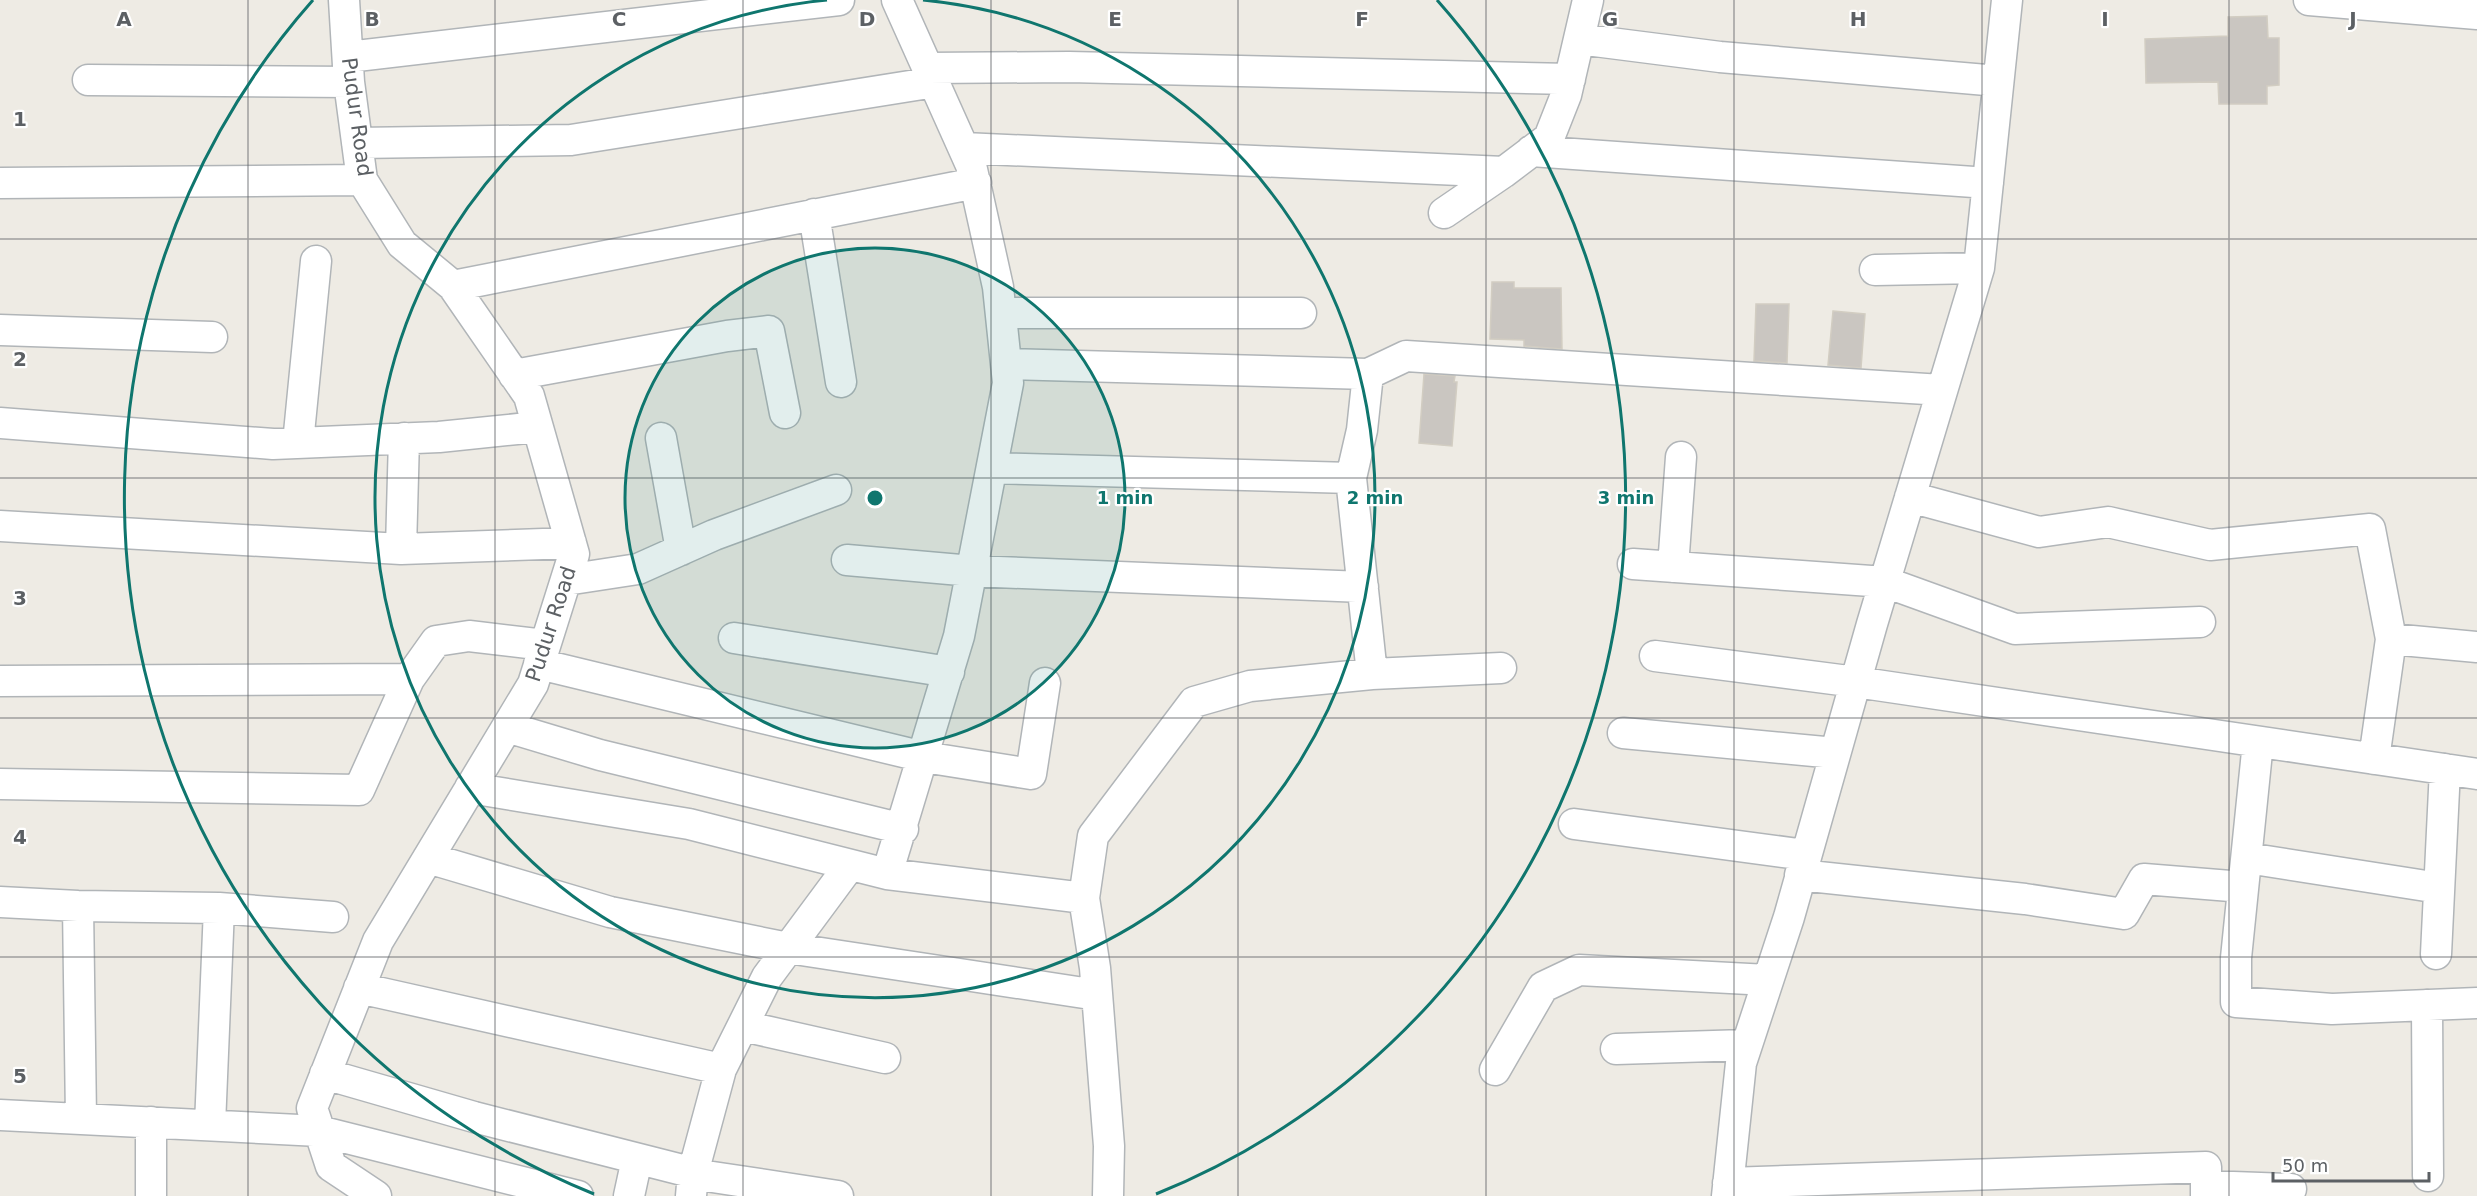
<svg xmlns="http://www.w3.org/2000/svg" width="2477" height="1196" font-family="'DejaVu Sans',sans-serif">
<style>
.building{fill:#cac6c1;stroke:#d2cdc2;stroke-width:1.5}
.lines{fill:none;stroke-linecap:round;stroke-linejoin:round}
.minor-casing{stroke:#b1b5b8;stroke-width:33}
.minor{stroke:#fff;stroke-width:30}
.grid{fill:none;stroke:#5c6064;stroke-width:1.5;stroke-opacity:0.55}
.ring{fill:none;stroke:#0f766e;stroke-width:3}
.labels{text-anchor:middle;stroke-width:4.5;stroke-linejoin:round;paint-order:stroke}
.street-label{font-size:21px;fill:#5c6064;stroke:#fff}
.grid-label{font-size:20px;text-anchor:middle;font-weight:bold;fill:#5c6064;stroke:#fff;stroke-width:4.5;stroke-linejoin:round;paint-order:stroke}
.centre{fill:#0f766e;stroke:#fff;stroke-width:3}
.ring-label{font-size:18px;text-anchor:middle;font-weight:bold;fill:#0f766e;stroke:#fff;stroke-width:4.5;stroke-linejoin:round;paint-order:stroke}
</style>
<rect width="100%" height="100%" fill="#eeebe4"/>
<path class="building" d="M2267 16 2268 38H2279V85L2267 86V104H2219L2218 82 2146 83 2145 39 2228 36V17Z
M1492 282H1514V288H1561L1562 349 1524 346V340L1490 339Z
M1756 304H1789L1787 363 1754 361Z
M1833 311 1865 314 1861 368 1828 365Z
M1424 374 1455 376 1454 382H1457L1452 446 1419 443Z"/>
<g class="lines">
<defs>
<path id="minor" d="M344 0 349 82 362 180 402 244 453 286 529 396 574 554 533 684 378 941 312 1108 331 1166 376 1196
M2309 0 2477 14
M1579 39 1720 57 1998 81
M348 57 839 0
M929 68 1069 67 1570 79
M88 80 349 82
M357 143 571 140 935 82
M964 148 1504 172
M1531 151 1988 183
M0 183 362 180
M1444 213 1504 172 1549 138 1566 95 1588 0
M814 214 841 382
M1875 270 1979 268
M453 286 976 183
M1001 313H1301
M0 330 212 337
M1006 364 1368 374
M514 375 727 336 769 331 785 413
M0 423 273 444 439 437 537 427
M661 438 681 550
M298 443 316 261
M992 468 1351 478
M1910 497 2039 532 2108 522 2210 545 2370 529 2391 639
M0 526 401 549 571 543
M401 549 404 438
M847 560 972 571 1363 587
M1633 564 1885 582 2015 629 2200 622
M1673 567 1681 457
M566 580 638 569 714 535 836 490
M734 638 949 672
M1655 656 1856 682 2477 774
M539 664 924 757 1031 774 1045 683
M1372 674 1351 478 1362 430 1368 374 1406 356 1942 390
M409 679 436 641 469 636 545 645
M0 681 409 679 359 790 0 784
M507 727 600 755 903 829
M1623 733 1835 753
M2258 742 2236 958V1002L2332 1009 2477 1003
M2374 759 2391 639 2477 647
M470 788 689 824 887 874 1084 898
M1574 824 1806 855
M428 858 610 912 788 948 1097 995
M2247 858 2439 888
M887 874 959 636 1008 383 998 287 971 165 897 0
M1800 875 2025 899 2124 914 2144 879 2243 887
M0 902 78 906 219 908 333 917
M78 906 81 1118
M2436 954 2445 769
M359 988 721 1069
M2427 1005 2428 1176
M743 1026 885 1058
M1616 1049 1746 1045
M1495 1070 1543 987 1579 970 1768 980
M325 1074 474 1117 706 1176 838 1196
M0 1115 319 1131 578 1196
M210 1125 219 908
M1728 1183 2206 1167V1196
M2206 1186 2291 1189
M151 1196V1122
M629 1196 637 1159
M691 1196 693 1173 721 1069 767 977 850 865
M1108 1196 1109 1146 1095 968 1084 898 1093 836 1194 702 1250 686 1372 674 1501 668
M1727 1196 1741 1063 1789 917 1872 624 1979 268 2007 0"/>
</defs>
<use href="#minor" class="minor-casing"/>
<use href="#minor" class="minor"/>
</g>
<path class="grid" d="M248 0V1196M495 0V1196M743 0V1196M991 0V1196M1238 0V1196M1486 0V1196M1734 0V1196M1982 0V1196M2229 0V1196M0 239H2477M0 478H2477M0 718H2477M0 957H2477"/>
<circle cx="875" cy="498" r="250" fill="#0f766e" fill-opacity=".12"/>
<g class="ring">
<circle cx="875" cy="498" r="250"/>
<path d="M923 0A500 500 0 1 1 827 0"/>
<path d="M594 1194A751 751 0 0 1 313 0M1437 0A751 751 0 0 1 1156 1194"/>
</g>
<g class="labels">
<g class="street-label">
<text transform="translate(357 117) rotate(82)" y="7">Pudur Road</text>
<text transform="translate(551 624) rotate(-72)" y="7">Pudur Road</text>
</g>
</g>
<g class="grid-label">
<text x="124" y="26">A</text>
<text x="372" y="26">B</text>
<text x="619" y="26">C</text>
<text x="867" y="26">D</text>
<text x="1115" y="26">E</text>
<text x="1362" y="26">F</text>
<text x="1610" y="26">G</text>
<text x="1858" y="26">H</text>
<text x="2105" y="26">I</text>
<text x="2353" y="26">J</text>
<text x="20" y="126">1</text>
<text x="20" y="366">2</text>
<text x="20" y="605">3</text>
<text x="20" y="844">4</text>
<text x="20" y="1083">5</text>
</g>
<circle cx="875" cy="498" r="9" class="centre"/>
<g class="ring-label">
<text x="1125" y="504">1 min</text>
<text x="1375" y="504">2 min</text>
<text x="1626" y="504">3 min</text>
</g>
<path d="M2273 1172v9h156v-9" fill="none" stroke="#5c6064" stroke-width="3"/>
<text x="2282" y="1172" font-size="18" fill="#5c6064" stroke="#ffffff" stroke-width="4.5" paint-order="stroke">50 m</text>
</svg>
